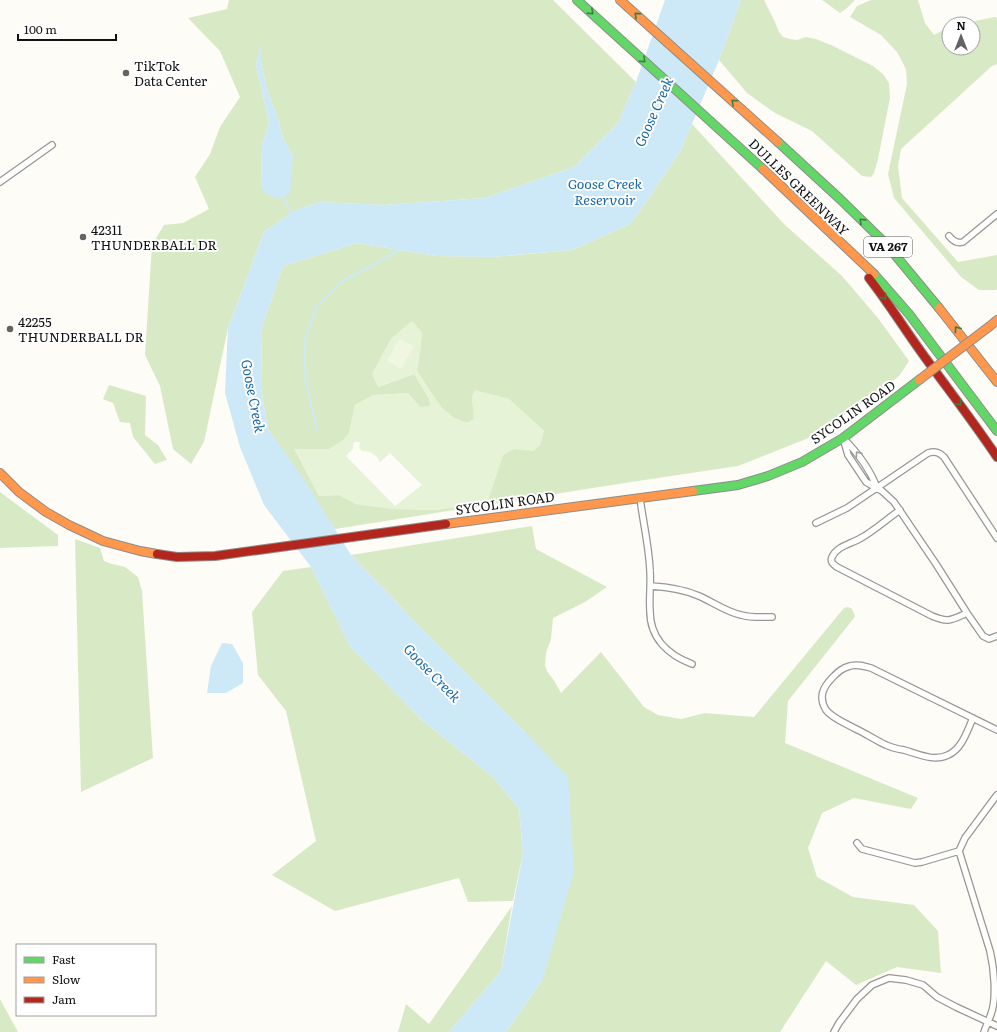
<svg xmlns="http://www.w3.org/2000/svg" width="997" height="1032" font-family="Literata,serif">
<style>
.green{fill:#e7f3d7;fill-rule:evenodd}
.forest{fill:#d8eac5;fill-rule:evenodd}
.pitch{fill:#f0f6e1}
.water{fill:#cde8f7}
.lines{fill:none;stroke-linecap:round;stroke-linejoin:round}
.stream{stroke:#cde8f7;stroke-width:2}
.street-casing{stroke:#979795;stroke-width:8}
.fast-casing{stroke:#8e8d8b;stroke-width:10}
.slow-casing{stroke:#8e8d8b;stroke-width:10}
.jam-casing{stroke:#8e8d8b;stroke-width:10}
.street{stroke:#fffffe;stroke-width:5.5}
.fast{stroke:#63d668;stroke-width:8}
.slow{stroke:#ff974d;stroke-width:8}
.jam{stroke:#b3261e;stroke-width:8}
.slow-bridge-casing{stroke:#8e8d8b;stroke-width:10;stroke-linecap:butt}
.slow-bridge{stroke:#ff974d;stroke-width:8}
.oneway{stroke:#3e7d41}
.oneway2{stroke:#a0a09f}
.poi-dot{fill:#646362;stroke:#fff;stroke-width:1.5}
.labels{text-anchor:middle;stroke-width:4;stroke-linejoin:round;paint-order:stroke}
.shield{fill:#fff;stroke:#585858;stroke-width:1}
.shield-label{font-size:12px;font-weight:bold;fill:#111}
.poi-label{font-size:13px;fill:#111;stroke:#fff;text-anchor:start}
.street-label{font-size:13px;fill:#111;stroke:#fff}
.water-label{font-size:14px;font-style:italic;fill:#1768a6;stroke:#fff}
</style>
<rect width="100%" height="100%" fill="#fdfcf7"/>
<path class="green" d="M412 321 422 333 420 352 417 371 441 407 454 418 467 423 474 419 472 397 475 389 509 399 544 431 540 445 532 452 514 449 503 455 487 503 435 510 394 509 356 504 339 495 319 496 293 449H329L349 433 355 405 373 395 408 393 420 407 414 374 377 387 372 374 391 339ZM354 442H360L359 448 362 451C372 451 376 455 380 462L390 453 422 485 395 506 346 456 353 449Z"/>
<path class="forest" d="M229 0H553L636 82 618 123 574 167 485 198 384 205 319 202 294 211 264 232 228 328 204 442 191 464 173 449 160 386 145 355 152 245 164 225 183 223 209 209 195 177 210 154 220 127 240 97 220 51 188 18 227 9ZM261 45V63L267 89 278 119 283 138 293 156 261 187 262 146 269 122 256 65Z
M741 0H764L775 22 779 32 783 37 790 39 797 40 806 37 816 39 831 45 873 66 883 74 889 83 890 98 878 159 874 173 871 177 862 176 812 131 775 113 747 93 719 60Z
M822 0H855L847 8 840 13Z
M871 0H918L925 23 934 35 949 27V48H973V24H959L995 17 997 18V64L992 66 901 149 898 166 902 198 958 262 997 255V289L996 290H979L961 277 894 198 888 174 907 84 906 69 897 52 881 35 850 17 857 6Z
M692 124 784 224 842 276 878 318 909 361 899 376 882 390 811 437 738 466 631 482 335 529 268 429 261 388 262 327 283 266 357 243 437 256 493 257 572 250 630 224 649 198 681 150ZM412 321 422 333 420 352 417 371 441 407 454 418 467 423 474 419 472 397 475 390 509 399 544 431 540 445 533 451 514 449 503 455 487 503 435 510 394 509 356 504 339 495 319 496 294 449H329L343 440 349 433 355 405 373 395 408 393 420 407 430 406 429 399 414 374 378 387 372 374 391 339Z
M109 385 146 396 145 435 158 445 167 460 155 464 133 437 130 423 120 422 113 403 103 399Z
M0 492 58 535V546L0 548Z
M532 526 536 549 607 587 585 602 553 618 551 639 546 653 545 665 547 671 555 682 561 693 601 652 644 707 658 715 681 719 705 713 754 717 844 608 848 607 852 609 855 616 854 618 788 701 785 743 918 798 911 809 854 798 822 813 808 848 817 877 853 897 914 905 938 931 941 973 897 967 856 985 826 961 780 1032H506L543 979 525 732 422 629 351 555Z
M75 539 100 548 104 561 112 564 125 567 138 577 142 591 153 758 81 792Z
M311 567 351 648 423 721 494 778 519 809 523 853 513 901 468 902 459 878 335 911 272 875 316 841 286 711 258 675 252 612 283 571Z
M512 906 501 971 449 1032H398L406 1004 429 1024Z
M0 999 18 1032H0Z"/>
<path class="pitch" d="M399 339 414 346 401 369 387 361Z"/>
<path class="water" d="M665 0H741L719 60 681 150 649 198 630 224 572 250 492 257 437 256 357 243 283 266 262 327 261 388 268 429 305 481 351 555 422 629 525 732 568 777 574 871 543 979 506 1032H449L501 971 523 853 519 809 494 778 423 721 351 648 311 567 264 505 240 447 225 393 228 328 264 232 294 211 319 202 384 205 485 198 574 167 618 123 636 82Z
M261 43V63L267 89 278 119 283 138 293 156 290 194 279 198 267 195 261 187 262 146 269 122 256 65Z
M222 643 232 644 243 663V683L226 693H207L211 666Z"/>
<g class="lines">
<path class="stream" d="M283 197 291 213
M317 430 306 381 304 344 316 307 341 282 402 249"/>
<defs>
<path id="street" d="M0 182 52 145
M949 236C953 241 957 244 963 242L997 214
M877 488C870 469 857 452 843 438L848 455 866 482 882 491 894 502 936 564 967 613 983 636 989 639 997 636
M640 498C643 522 649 546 650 571 651 584 649 597 650 611 650 638 668 655 692 664
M900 510C887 519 875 530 861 538 851 544 837 546 832 557 830 562 833 564 837 567L932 616C949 623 951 620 967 613
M816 523 847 508 928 453C935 451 939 452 944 457L997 538
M651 586C668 587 683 589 699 596 713 602 726 612 741 615 751 618 762 617 772 617
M973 718C967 731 962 749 948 755 934 762 918 754 904 750 898 749 892 748 886 745 875 740 865 733 854 728 845 723 832 718 826 710 818 697 823 687 833 677 838 672 842 668 850 666 857 664 864 666 871 668L997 730
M857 843 862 849 915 863 922 862 959 851
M834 1032 839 1023 857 999 872 985 889 978 906 980 923 985 937 997 956 1007 997 1026
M984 1032C986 1026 989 1020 991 1014 997 998 994 968 990 951L959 851 965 838 997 795"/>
<path id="fast" d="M577 0 763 169
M778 142 840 199 886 244 939 308
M874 274 909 314 997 431
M693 491 738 485 768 476 802 462 843 438 919 380"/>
<path id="slow" d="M620 0 778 142
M763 169 874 274
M939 308 997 382
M990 326 997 320
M0 473 19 492 46 512 69 525 103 541 140 551 157 554
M446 524 693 491"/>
<path id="jam" d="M869 278C890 305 907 333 927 360 951 393 975 424 997 457
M157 554 177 557 215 556 446 524"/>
</defs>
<use href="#street" class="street-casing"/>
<use href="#fast" class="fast-casing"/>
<use href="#slow" class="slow-casing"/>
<use href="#jam" class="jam-casing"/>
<use href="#street" class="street"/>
<use href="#fast" class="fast"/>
<use href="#slow" class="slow"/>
<use href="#jam" class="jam"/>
<defs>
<path id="slow-bridge" d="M919 380 990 326"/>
</defs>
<use href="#slow-bridge" class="slow-bridge-casing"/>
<use href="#slow-bridge" class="slow-bridge"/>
</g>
<defs><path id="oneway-chevron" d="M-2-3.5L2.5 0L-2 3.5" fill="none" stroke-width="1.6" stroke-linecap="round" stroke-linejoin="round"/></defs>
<g class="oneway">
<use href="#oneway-chevron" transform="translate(591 12) rotate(42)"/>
<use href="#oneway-chevron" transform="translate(637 15) rotate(-138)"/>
<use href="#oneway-chevron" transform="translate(643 60) rotate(42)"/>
<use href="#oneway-chevron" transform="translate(734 102) rotate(-138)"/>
<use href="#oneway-chevron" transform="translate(862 221) rotate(-136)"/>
<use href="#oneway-chevron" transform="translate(884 297) rotate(54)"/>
<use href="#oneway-chevron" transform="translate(957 329) rotate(-127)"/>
<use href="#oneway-chevron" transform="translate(959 403) rotate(54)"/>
</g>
<use class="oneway2" href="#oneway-chevron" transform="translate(858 454) rotate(-126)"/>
<g class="poi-dot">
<circle cx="126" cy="73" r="4"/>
<circle cx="83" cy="237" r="4"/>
<circle cx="10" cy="329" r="4"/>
</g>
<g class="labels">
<rect class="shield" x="864" y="237" width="48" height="20" rx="3"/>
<g class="shield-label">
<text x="888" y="251">VA 267</text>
</g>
<g class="poi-label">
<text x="134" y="71">TikTok<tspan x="134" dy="15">Data Center</tspan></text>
<text x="91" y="235">42311<tspan x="91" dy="15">THUNDERBALL DR</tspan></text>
<text x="18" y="327">42255<tspan x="18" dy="15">THUNDERBALL DR</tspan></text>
</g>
<g class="street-label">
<text transform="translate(799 187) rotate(44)" y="5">DULLES GREENWAY</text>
<text transform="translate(853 412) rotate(-35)" y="5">SYCOLIN ROAD</text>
<text transform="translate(505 503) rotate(-8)" y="5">SYCOLIN ROAD</text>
</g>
<g class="water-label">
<text transform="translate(654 112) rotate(-66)" y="5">Goose Creek</text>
<text x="605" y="189">Goose Creek<tspan x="605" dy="16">Reservoir</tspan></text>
<text transform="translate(253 396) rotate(79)" y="5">Goose Creek</text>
<text transform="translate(432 673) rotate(46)" y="5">Goose Creek</text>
</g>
</g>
<rect x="16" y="944" width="140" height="72" fill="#ffffff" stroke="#a0a0a0"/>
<rect x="24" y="957" width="20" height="6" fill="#63d668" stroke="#a0a0a0"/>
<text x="52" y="964" font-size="12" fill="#111111">Fast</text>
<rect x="24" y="977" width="20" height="6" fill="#ff974d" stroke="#a0a0a0"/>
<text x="52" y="984" font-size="12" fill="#111111">Slow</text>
<rect x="24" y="997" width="20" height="6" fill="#b3261e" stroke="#a0a0a0"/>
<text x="52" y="1004" font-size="12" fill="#111111">Jam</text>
<g transform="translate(961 36)"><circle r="19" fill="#ffffff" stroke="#a0a0a0"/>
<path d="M0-3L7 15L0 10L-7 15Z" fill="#646362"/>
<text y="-6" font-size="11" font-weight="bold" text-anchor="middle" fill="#111111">N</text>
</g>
<path d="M18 34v6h98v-6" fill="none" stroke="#111111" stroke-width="2"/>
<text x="24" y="34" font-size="12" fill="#111111" stroke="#ffffff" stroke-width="3" paint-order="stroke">100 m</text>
</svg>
